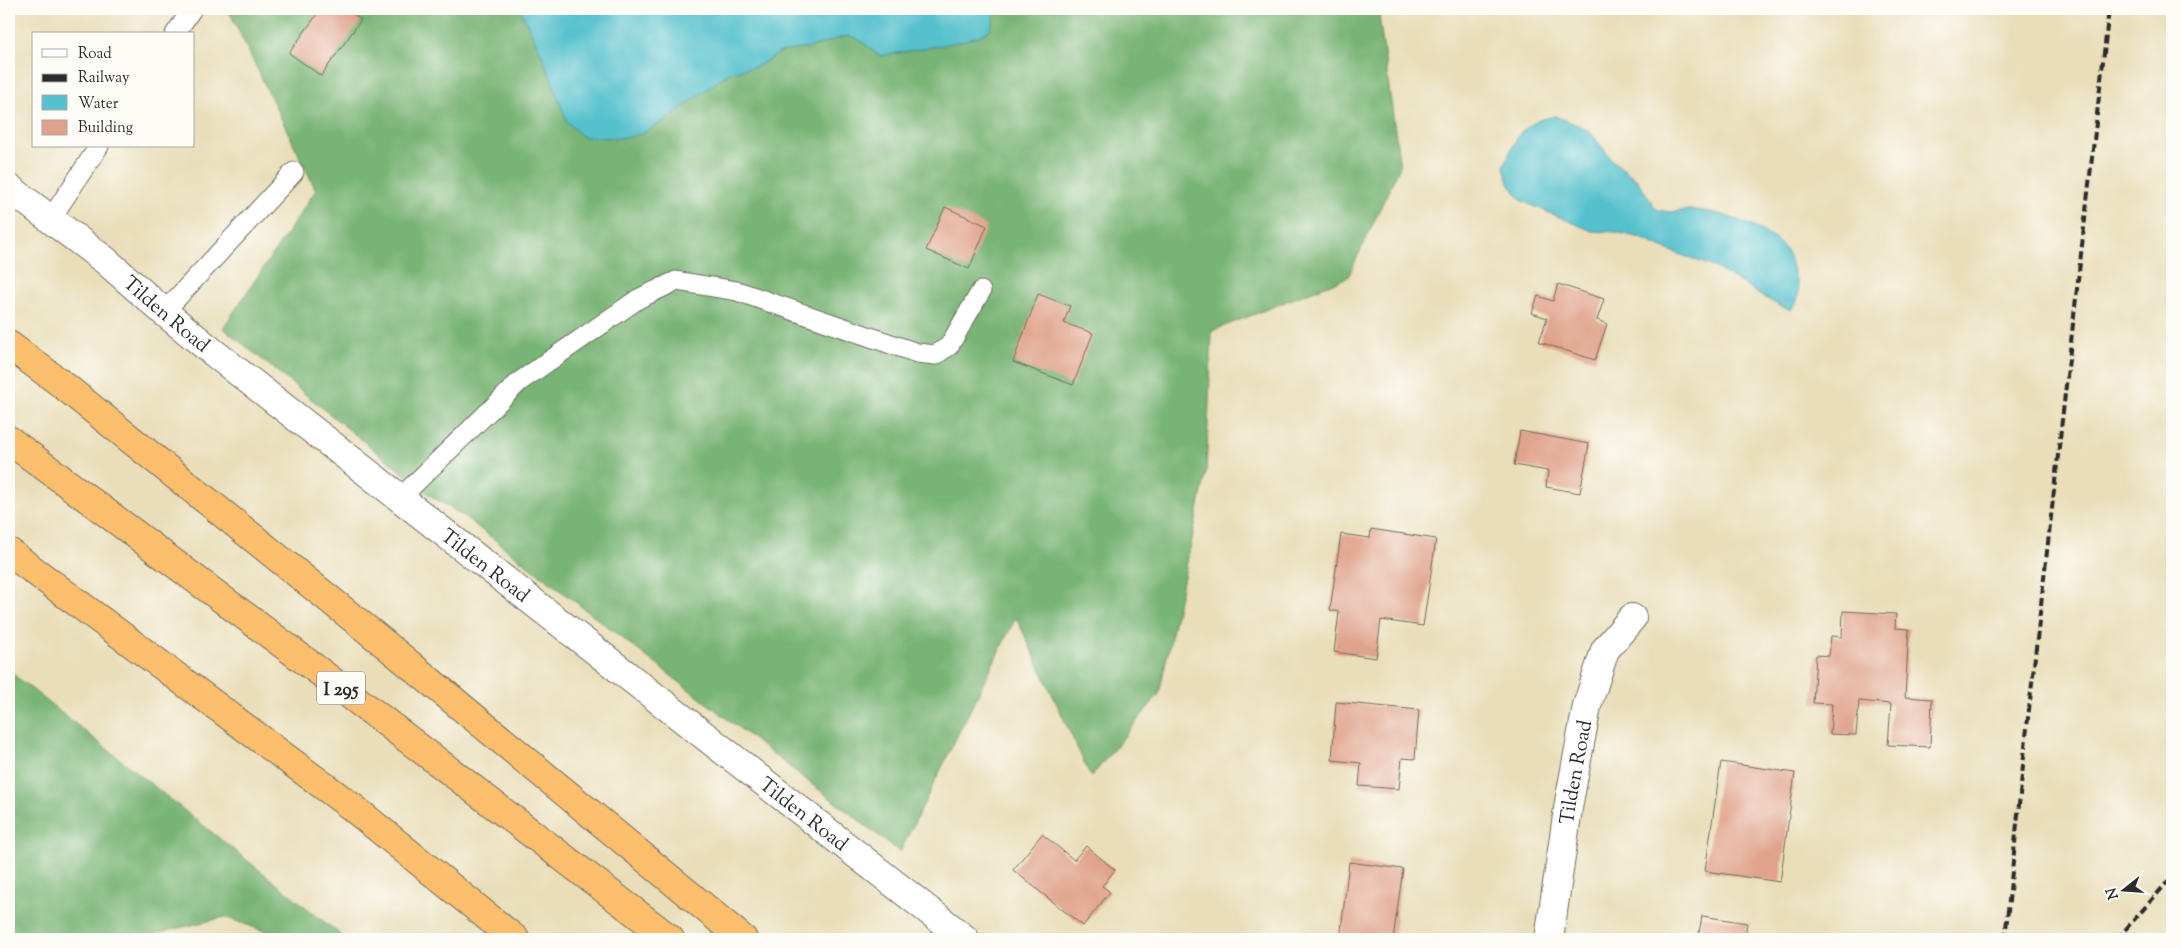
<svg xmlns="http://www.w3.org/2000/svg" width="2181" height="948" font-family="'Sorts Mill Goudy',serif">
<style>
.forest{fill:#78b474;stroke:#527050}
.water{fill:#54c1cd;stroke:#40767c}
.building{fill:#e0a28a}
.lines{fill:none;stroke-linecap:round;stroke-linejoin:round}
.lane-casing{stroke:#6e6a5d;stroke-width:21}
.street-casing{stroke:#6e6a5d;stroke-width:30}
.highway-casing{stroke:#6e6a5d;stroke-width:30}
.lane{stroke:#fff;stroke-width:19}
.street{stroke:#fff;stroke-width:28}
.highway{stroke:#fabe6d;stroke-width:28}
.rail{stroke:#2b2b2b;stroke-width:4;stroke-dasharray:8 4;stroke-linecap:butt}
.labels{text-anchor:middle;stroke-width:4.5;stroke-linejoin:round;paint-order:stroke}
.shield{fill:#fdfcf7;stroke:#6a6a68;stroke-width:1}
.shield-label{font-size:19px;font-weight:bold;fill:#2b2b2b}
.street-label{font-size:20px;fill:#2b2b2b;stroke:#fdfcf7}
</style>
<rect width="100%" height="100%" fill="#fdfcf7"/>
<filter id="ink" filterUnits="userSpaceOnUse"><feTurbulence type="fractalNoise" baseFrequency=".02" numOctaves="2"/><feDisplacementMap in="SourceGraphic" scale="10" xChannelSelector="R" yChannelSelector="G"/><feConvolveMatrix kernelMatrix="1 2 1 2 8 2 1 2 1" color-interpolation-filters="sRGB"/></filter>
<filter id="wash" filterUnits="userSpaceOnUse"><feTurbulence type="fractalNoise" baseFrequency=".0096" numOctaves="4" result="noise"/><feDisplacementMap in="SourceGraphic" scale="20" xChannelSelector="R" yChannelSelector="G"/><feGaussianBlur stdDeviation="1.12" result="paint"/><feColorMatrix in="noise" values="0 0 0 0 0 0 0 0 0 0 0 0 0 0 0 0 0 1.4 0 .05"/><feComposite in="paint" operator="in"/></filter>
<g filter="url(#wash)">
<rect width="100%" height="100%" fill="#e9deb9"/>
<path class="forest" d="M228 9H1378L1400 166 1348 277 1212 331 1206 473 1159 694 1091 777 1016 617 900 852 465 517 434 498 223 328 316 190Z
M9 671 346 939H286L225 917 158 933 151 939H9Z"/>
<path class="water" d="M520 9H995C994 17 994 24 988 31 977 42 900 52 881 56 868 50 862 37 847 36L808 48 781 52 758 66 730 72 664 121 643 133 630 137 618 138 583 137 567 122 543 57Z
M1555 116 1580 126 1591 133 1612 160 1637 180 1656 209C1671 214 1676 211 1690 210 1717 209 1769 229 1785 249 1789 254 1791 264 1793 271 1798 287 1803 296 1791 310L1781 307 1714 267 1660 247 1641 238 1616 232 1592 231 1522 201 1509 184 1504 167 1509 154 1520 133 1536 121Z"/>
<g id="blocks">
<path class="building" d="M321 9H346L361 20 321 76 289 53Z
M945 207 987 226 969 269 926 250Z
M1558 284 1604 299 1597 320 1607 324 1595 360 1539 342 1547 318 1532 313 1538 296 1553 301Z
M1038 294 1070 306 1064 323 1093 333 1073 385 1013 362Z
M1520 431 1589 444 1580 493 1546 487 1548 471 1514 465Z
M1371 529 1436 539 1423 626 1381 620 1376 658 1334 652 1339 612 1330 610 1341 534 1370 538Z
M1843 611 1896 614 1895 628 1909 629 1905 697 1932 699 1930 747 1888 745 1891 704 1859 701 1856 735 1830 734 1832 704 1813 703 1816 655 1829 656 1831 636 1842 637Z
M1336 702 1419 710 1415 759 1402 758 1399 789 1359 786 1361 763 1332 760Z
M1721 762 1795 773 1780 882 1705 871Z
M1042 834 1074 860 1086 846 1115 870 1102 886 1110 892 1083 926 1013 870Z
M1349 862 1403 869 1393 939H1340Z
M1702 916 1747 923 1745 939H1698Z"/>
</g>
</g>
<g filter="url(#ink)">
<use href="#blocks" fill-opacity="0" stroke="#6e6a5d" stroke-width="1"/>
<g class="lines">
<defs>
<path id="lane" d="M175 34 192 9
M50 220 99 146
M164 312 294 172
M400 498 519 382 638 299 676 281 737 291 917 353 935 355 949 346 981 291"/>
<g id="street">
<path id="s1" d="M9 188 106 261 164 312 214 353 965 939"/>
<path id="s2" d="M1549 939 1569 802 1587 706 1605 650 1632 618"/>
</g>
<path id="highway" d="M9 345 63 385 380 640 743 939
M9 440 320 672 670 939
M9 552 352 807 515 939"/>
</defs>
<use href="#lane" class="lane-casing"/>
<use href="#street" class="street-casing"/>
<use href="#highway" class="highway-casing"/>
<use href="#lane" class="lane"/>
<use href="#street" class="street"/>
<use href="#highway" class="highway"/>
<path class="rail" d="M2005 939 2028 718 2109 9
M2117 939 2172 877"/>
</g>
</g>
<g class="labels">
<rect class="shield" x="317" y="671.5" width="48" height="33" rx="4"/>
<g class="shield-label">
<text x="341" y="695">I 295</text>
</g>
<g class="street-label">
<text dy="7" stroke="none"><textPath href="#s1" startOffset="202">Tilden Road</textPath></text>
<text dy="7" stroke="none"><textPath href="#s1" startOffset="608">Tilden Road</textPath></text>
<text dy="7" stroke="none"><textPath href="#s2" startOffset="169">Tilden Road</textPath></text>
<text dy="7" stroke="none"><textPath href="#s1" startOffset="1012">Tilden Road</textPath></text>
</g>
</g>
<rect width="2181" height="948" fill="none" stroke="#fdfcf7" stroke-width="30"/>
<rect x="32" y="32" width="162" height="115" fill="#fdfcf7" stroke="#a9a8a5"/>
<rect x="42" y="49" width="25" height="8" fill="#ffffff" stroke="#a9a8a5"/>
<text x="78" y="58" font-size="15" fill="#2b2b2b">Road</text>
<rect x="42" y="74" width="25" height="8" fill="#2b2b2b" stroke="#a9a8a5"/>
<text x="78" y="82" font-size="15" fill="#2b2b2b">Railway</text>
<rect x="42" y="95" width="25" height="15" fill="#54c1cd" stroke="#a9a8a5"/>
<text x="78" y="108" font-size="15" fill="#2b2b2b">Water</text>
<rect x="42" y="120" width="25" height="15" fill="#e0a28a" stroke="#a9a8a5"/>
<text x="78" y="132" font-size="15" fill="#2b2b2b">Building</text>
<g transform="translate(2124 890) rotate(253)" stroke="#fdfcf7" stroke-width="4" paint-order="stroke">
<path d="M0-4L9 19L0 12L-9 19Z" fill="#2b2b2b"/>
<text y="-8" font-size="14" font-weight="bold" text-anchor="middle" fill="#2b2b2b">N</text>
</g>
</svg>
